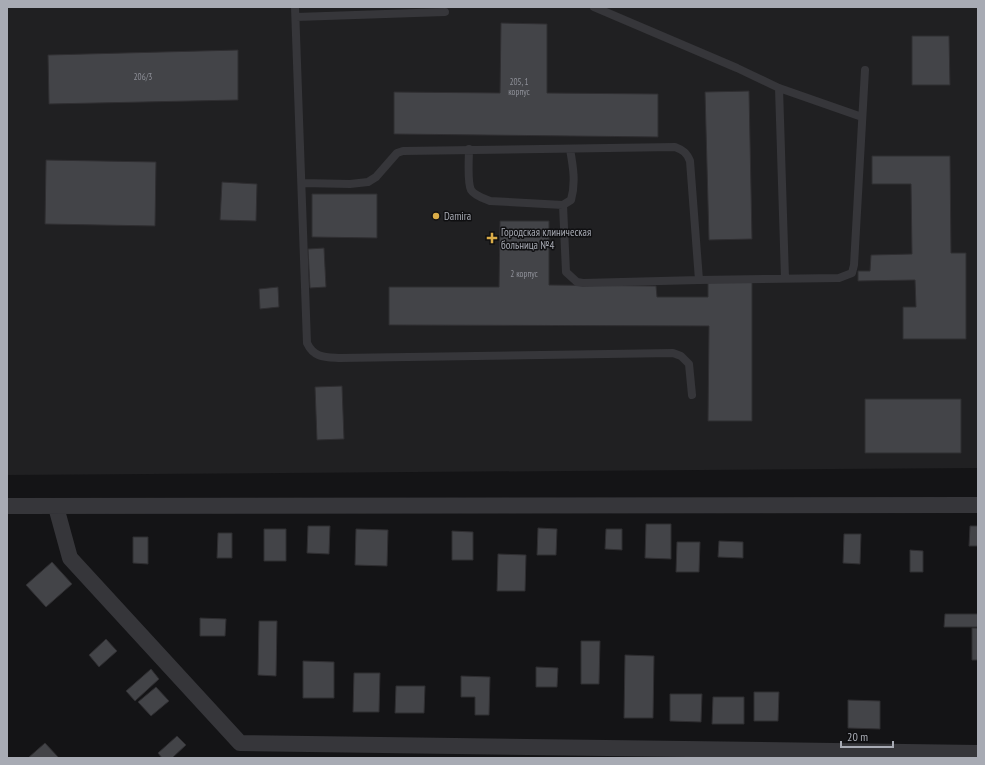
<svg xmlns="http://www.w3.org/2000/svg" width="985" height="765" font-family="'PT Sans Narrow',sans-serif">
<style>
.built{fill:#202022}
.building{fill:#434448;stroke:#2f2e31}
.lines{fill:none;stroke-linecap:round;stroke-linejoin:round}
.lane{stroke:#36363a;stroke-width:8}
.street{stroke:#36363a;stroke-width:16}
.poi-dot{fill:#daac48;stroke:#0f0f11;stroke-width:1.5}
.labels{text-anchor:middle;stroke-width:3;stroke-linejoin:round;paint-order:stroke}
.number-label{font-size:9px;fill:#8f9199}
.poi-label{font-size:11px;fill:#a8abb4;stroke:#0f0f11;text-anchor:start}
</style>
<rect width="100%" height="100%" fill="#141416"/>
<path class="built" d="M7 7H978V468L7 475Z"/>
<path class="building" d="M501 23 547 24V93L658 94V137L394 134V92L500 93Z
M912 36H949L950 85H912Z
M238 50V100L49 104 48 55Z
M749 91 752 239 709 240 705 92Z
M872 156H950L951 253H966V339H903V307H916L915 280 858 281V271H870L871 255 912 254 911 184H872Z
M46 160 156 162 155 226 45 224Z
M222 182 257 184 256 221 220 220Z
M312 194H377V238L312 237Z
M500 221H549V285L656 286 657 297H708V280H752V421H708L709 326 389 325V287H499Z
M324 248 326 287 310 288 308 249Z
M278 287 279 307 260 309 259 289Z
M342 386 344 439 317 440 315 387Z
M865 399H961V453H865Z
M646 524H671V559L645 558Z
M308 526H330L329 554 307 553Z
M970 526H978V546H969Z
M538 528 557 529 556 555H537Z
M264 529H286V561H264Z
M356 529 388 530 387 566 355 565Z
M606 529H622V550L605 549Z
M452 531 473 532V560H452Z
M218 533H232V558H217Z
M844 534H861L860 564 843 563Z
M133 537H148V564L133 563Z
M719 541 743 542V558L718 557Z
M677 542H700L699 572H676Z
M910 550 923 551V572H910Z
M498 554 526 555 525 591H497Z
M52 562 72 584 46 607 26 585Z
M945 614H978V627H944Z
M200 618 226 619 225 636H200Z
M259 621H277L276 676 258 675Z
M972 628H978V660H972Z
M106 639 117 651 99 667 89 655Z
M581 641H600L599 684H581Z
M625 655 654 656 653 718H624Z
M303 661 334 662V698H303Z
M536 667 558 668 557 687H536Z
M151 669 159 679 135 701 126 691Z
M354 673H380L379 712H353Z
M461 676 490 677 489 715H475V697H461Z
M396 686H425L424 713H395Z
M156 687 169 701 151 716 138 702Z
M754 692H779L778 721H754Z
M670 694H702L701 722 670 721Z
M713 697H744V724H712Z
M848 700 880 701V729L848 728Z
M177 736 186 745 172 758H162L158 753Z
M45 743 59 758H28Z"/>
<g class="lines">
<path class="lane" d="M295 7 307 343C314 358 325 357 340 358L673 353 681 356 689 364 692 395
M594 7 737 68 779 88 862 117
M296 17 445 12
M779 88 785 278
M469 149C469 159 467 182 471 190 475 196 483 198 490 201L563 205 571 200C576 183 573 166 570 149
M302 183 350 184 368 182 376 177 397 153 403 151 675 147C683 150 687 153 690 161L699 280
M563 205 566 272 577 282 583 283 699 280 839 278 852 273 854 265 865 70"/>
<path class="street" d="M7 506 978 505
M56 507 70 558 240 743 978 753"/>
</g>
<g class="poi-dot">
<circle cx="436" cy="216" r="4"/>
<path d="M490 232h4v4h4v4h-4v4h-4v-4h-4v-4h4z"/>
</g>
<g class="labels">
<g class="number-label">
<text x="143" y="80">206/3</text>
<text x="519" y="85">205, 1<tspan x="519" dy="10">корпус</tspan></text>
<text x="524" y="277">2 корпус</text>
</g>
<g class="poi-label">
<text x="444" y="220">Damira</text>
<text x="501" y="236">Городская клиническая<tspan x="501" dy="13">больница №4</tspan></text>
</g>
</g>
<rect width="985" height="765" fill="none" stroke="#a8abb4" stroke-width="16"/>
<path d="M841 741v6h52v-6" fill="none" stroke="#a8abb4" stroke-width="2"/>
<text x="847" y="741" font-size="12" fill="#a8abb4" stroke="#0f0f11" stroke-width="3" paint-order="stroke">20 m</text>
</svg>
